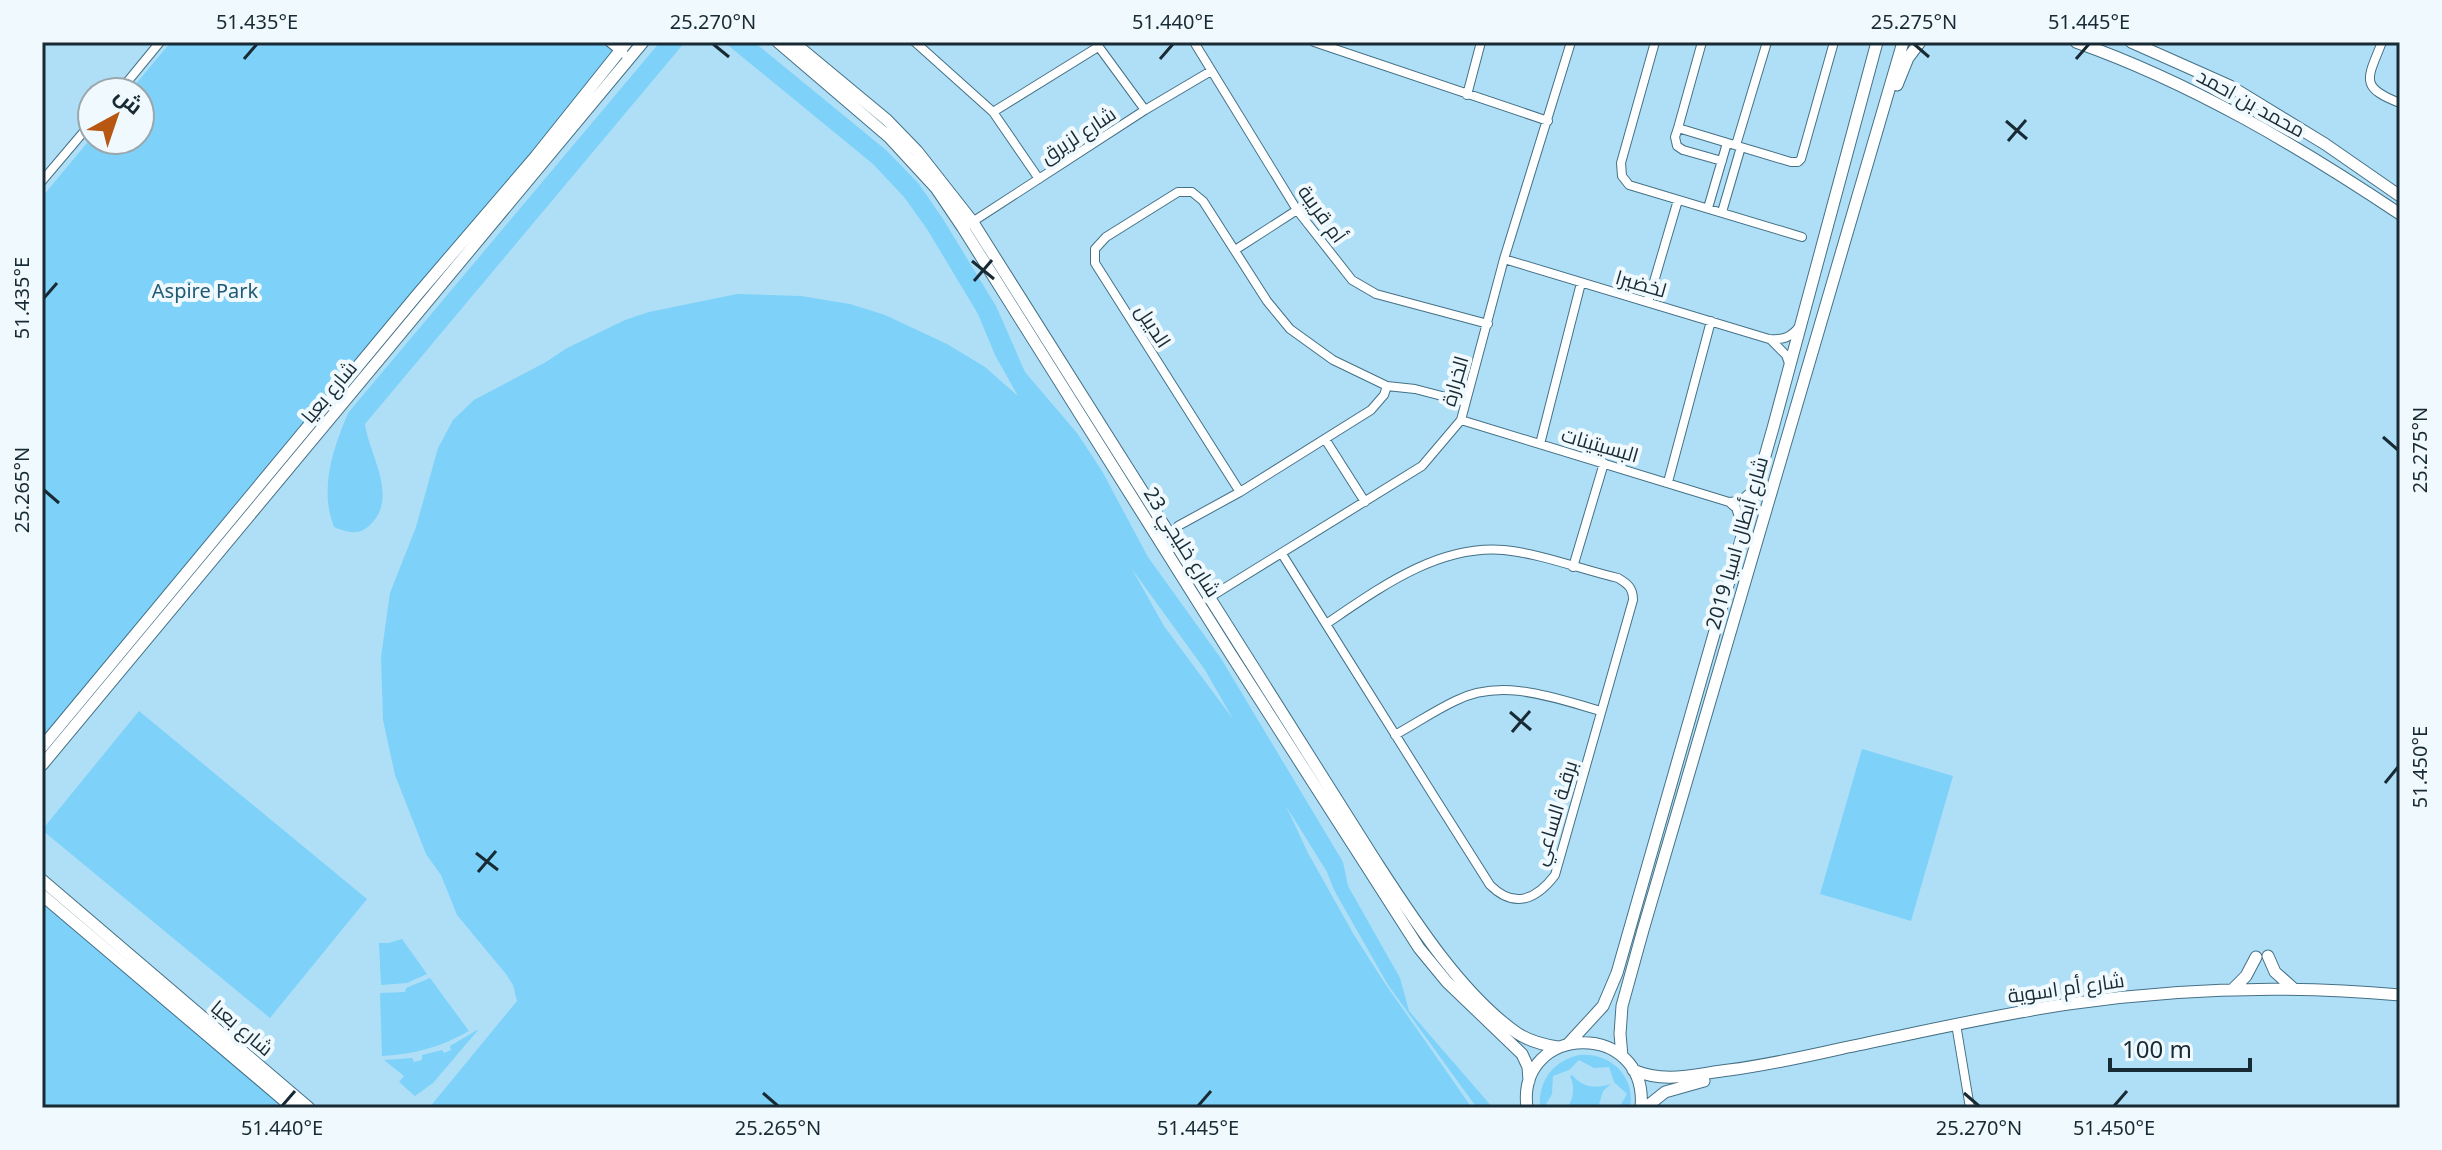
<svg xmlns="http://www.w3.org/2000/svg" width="2442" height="1150" font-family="'Noto Sans',Cairo,sans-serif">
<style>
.green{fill:#7ed1f8;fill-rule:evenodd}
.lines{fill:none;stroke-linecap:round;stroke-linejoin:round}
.street-casing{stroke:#447186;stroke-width:10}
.secondary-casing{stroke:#447186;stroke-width:13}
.street{stroke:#fff;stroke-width:8}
.secondary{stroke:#fff;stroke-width:11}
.ticks{fill:none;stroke:#182b34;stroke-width:3}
.labels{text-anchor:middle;stroke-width:8;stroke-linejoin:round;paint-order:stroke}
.street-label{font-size:20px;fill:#182b34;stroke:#f0f9fe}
.park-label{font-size:20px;fill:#215b73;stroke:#f0f9fe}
.neatline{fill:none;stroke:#182b34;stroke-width:3}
.ticks-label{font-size:20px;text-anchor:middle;fill:#182b34}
</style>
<rect width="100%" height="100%" fill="#afdff7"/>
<path class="green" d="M171 42H604L616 53 42 738V197L92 137V140H140V92H129Z
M660 42H685L365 424C369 455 400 498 369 526 358 536 346 532 334 527 319 489 333 449 348 413Z
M724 42H754L886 150 919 184 943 219 996 306 1025 372 1077 433 1102 471 1148 557 1222 660 1343 862 1348 886 1400 978 1409 1011 1493 1108H1477L1388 985 1334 890 1327 872 1286 806 1308 853 1354 935 1384 982 1472 1108H429L517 1001 513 985 506 974 457 915 441 875 426 854 395 775 383 720 381 657 390 593 416 527 438 448 453 420 474 400 546 362 567 348 625 320 649 312 737 294 801 296 850 304 885 315 947 344 985 367 1018 396 995 355 978 314 927 229 904 197 873 164ZM1132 569 1205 670 1233 719 1164 626Z
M139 711 367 899 270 1018 42 830Z
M1862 749 1953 776 1911 921 1820 894Z
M42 899 287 1108H42Z
M402 939 427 974 407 983 381 985 379 943H389Z
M430 978 469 1031C441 1047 415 1054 382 1056L380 993 405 992 406 988Z
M479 1029 433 1083 415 1096 399 1082 404 1076 384 1060 412 1058 414 1062 422 1060V1055L442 1050 444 1053 451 1050 450 1046Z
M1579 1055C1610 1052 1636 1076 1630 1108H1619L1627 1094 1614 1082 1609 1067 1594 1068 1579 1060 1569 1070 1553 1076 1552 1094 1545 1106 1548 1108H1540C1538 1081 1553 1061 1579 1055Z
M1572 1075C1584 1088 1594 1089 1611 1084L1603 1091 1598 1108H1567C1574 1099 1575 1086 1570 1076Z"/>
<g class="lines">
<defs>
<path id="street" d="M609 42 629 58
M915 42 993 112 1039 179
M1194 42 1297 210 1352 280 1376 294 1488 324
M1314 42 1548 121
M1655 42 1621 163 1622 176 1629 185 1802 237
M1702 42 1678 128 1741 147
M2382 42C2368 78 2358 87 2400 103
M1096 43 1145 110
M119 92 160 42
M1467 95 1481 42
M993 112 1098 47
M1678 128 1675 137 1677 146 1683 150 1722 161
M1736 145 1767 42
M42 181 92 122
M1178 192H1192L1203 201 1267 301 1290 329 1333 360 1387 386 1384 395 1371 410 1240 492 1095 263V249L1106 237Z
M1708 208 1727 143
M1722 212 1741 147 1791 162H1798L1801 159 1834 42
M963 228 1145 110 1211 71
M1235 250 1297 210
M1504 259 1769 339C1783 340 1790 338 1799 327
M1648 302 1678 200
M1770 339 1786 355 1790 366
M1387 386 1415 389 1465 402
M1461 420 1729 502 1740 501 1754 489
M1325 439 1365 502
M1540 444 1581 283
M1668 482 1711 321
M1730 503 1736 508 1743 528
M1178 526 1240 492
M1282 554C1351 664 1420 775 1490 885 1514 909 1536 900 1555 875L1633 600C1633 588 1628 584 1618 578 1580 569 1542 554 1504 550 1438 544 1378 589 1326 624
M1573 567 1604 463
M1207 599 1422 466 1461 420 1504 259 1571 42
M1395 735C1415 724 1434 711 1455 701 1502 677 1554 698 1601 711
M1956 1024 1970 1108"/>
<path id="secondary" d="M778 42 889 137 936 188 963 228 1230 653 1419 948 1447 982 1522 1054 1528 1067 1529 1081
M793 42 887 120 917 151 972 221 1375 860C1412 917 1461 994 1517 1033 1529 1041 1544 1045 1558 1047
M2076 42C2192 83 2298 146 2400 214
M2131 42 2230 86 2325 144 2400 196
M1897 85 1908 58 1920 42
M42 747 417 295 536 156 627 42
M42 765 643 42
M42 880 309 1108
M42 895 293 1108
M2268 956 2275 972 2293 988
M2233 989 2246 976 2256 957
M1569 1043 1603 1006 1617 973 1773 428 1877 42
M1622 1056 1620 1034 1622 1006 1643 930 1903 42
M1633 1070C1666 1084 1695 1074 1729 1070 1769 1065 1808 1056 1848 1047 1921 1032 1994 1015 2068 1004 2178 988 2289 985 2400 995
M1527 1108C1516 1022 1649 1020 1641 1108
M1645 1108 1665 1092 1704 1081"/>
</defs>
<use href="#street" class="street-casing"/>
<use href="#secondary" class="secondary-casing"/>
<use href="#street" class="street"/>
<use href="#secondary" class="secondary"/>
</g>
<path class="ticks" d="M713 44 729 57M1914 44 1929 57M244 59 257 44M1160 59 1173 44M2076 59 2089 44M2006 121 2027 139M2008 141 2026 120M972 261 994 279M974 281 992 260M44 298 57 283M2383 437 2398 450M44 490 59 503M1510 712 1531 730M1512 732 1530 711M2385 783 2398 767M476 853 498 870M478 872 496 851M763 1093 778 1106M1964 1093 1979 1106M282 1106 295 1091M1198 1106 1211 1091M2114 1106 2127 1091"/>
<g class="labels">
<g class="street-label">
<text transform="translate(2251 103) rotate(29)" y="7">محمد بن احمد</text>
<text transform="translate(1078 135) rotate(-33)" y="7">شارع لزيرق</text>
<text transform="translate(1322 214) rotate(54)" y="7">أم قريبة</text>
<text transform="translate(1641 284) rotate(16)" y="7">لخضيرا</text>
<text transform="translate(1153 326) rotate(57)" y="7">الديبل</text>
<text transform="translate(1455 381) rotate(-74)" y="7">الخرارة</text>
<text transform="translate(329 392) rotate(-50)" y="7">شارع بعيا</text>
<text transform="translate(1600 445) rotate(16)" y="7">البسيتينات</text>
<text transform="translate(1182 542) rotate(58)" y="7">شارع خليجي 23</text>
<text transform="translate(1737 543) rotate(-74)" y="7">شارع أبطال اسيا 2019</text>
<text transform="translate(1555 813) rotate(-73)" y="7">برقـة الساعي</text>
<text transform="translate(2066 988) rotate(-8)" y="7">شارع أم اسوية</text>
<text transform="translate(242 1028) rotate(40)" y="7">شارع بعيا</text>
</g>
<g class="park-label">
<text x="205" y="298">Aspire Park</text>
</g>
</g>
<rect width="2442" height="1150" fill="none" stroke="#f0f9fe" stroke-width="88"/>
<g transform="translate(116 116) rotate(40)"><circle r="38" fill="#f0f9fe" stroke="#9aa7ad" stroke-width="2"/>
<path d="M0-6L14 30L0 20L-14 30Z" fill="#b75711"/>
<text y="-12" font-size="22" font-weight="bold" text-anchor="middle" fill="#182b34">ش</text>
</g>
<path d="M2110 1058v12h140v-12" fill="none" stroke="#182b34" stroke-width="4"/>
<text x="2122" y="1058" font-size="24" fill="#182b34" stroke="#f0f9fe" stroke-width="6" paint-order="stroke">100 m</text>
<rect x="44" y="44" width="2354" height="1062" class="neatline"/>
<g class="ticks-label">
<text x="257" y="29">51.435°E</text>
<text x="713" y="29">25.270°N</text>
<text x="1173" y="29">51.440°E</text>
<text x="1914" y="29">25.275°N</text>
<text x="2089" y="29">51.445°E</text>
<text transform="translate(22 298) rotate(-90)" y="7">51.435°E</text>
<text transform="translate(2420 450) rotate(-90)" y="7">25.275°N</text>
<text transform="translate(22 490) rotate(-90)" y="7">25.265°N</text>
<text transform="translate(2420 767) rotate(-90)" y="7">51.450°E</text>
<text x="282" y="1135">51.440°E</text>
<text x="778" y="1135">25.265°N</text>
<text x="1198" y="1135">51.445°E</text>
<text x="1979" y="1135">25.270°N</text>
<text x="2114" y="1135">51.450°E</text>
</g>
</svg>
